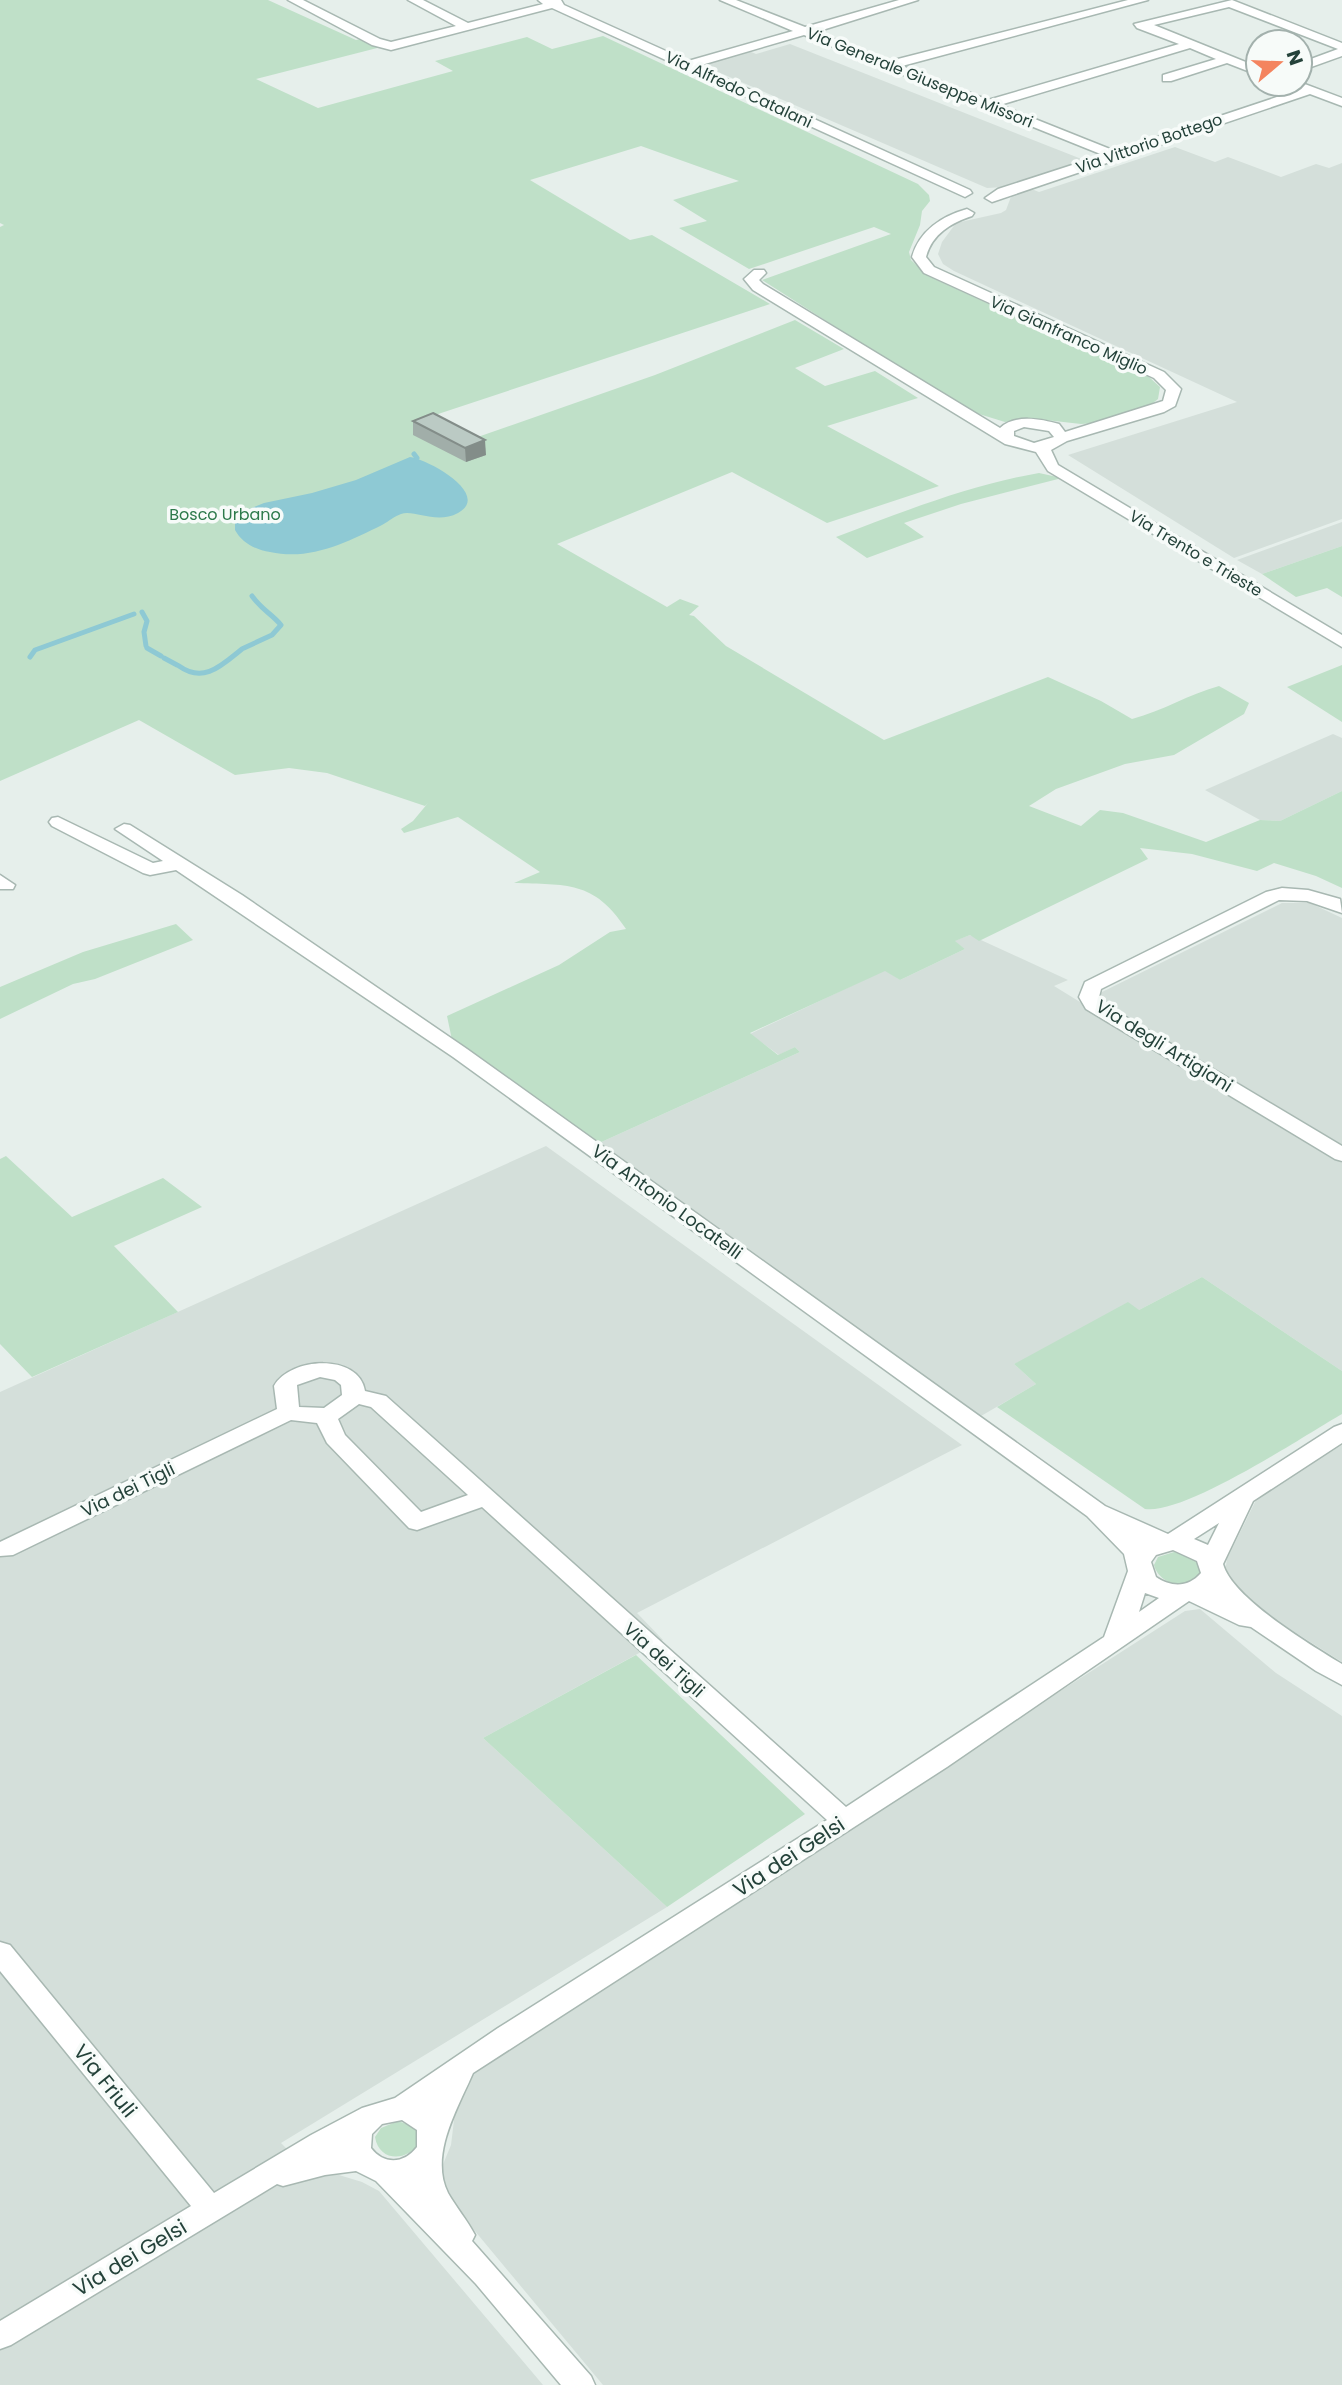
<svg xmlns="http://www.w3.org/2000/svg" width="1342" height="2385" font-family="Poppins,sans-serif">
<style>
.built{fill:#d4dfda}
.green{fill:#bfe0c8}
.water{fill:#8ec9d4}
.lines{fill:none;stroke-linecap:round;stroke-linejoin:round}
.stream{stroke:#8ec9d4;stroke-width:5}
.minor-casing{stroke:#a8b8b2;stroke-width:3}
.minor{fill:#fff;fill-rule:evenodd}
.wall{fill:#a1aea9}
.shaded-wall{fill:#838d89}
.building{fill:#bbcac4;stroke:#838d89;stroke-width:2}
.labels{text-anchor:middle;stroke-width:7;stroke-linejoin:round;paint-order:stroke}
.far-street-label{font-size:16px;fill:#24423a;stroke:#f7fbf9}
.far-park-label{font-size:16px;fill:#2d7a4b;stroke:#f7fbf9}
.street-label{font-size:18px;fill:#24423a;stroke:#f7fbf9}
.near-street-label{font-size:21px;fill:#24423a;stroke:#f7fbf9}
</style>
<rect width="100%" height="100%" fill="#e6efeb"/>
<path class="built" d="M790 44 1084 160 1004 187 987 188 704 66 709 62 749 51 756 54Z
M1175 147 1215 162 1228 157 1281 177 1316 164 1329 168 1342 163V519L1234 558 1068 455 1237 402 954 271 943 264 938 254 942 242 956 223 1001 213 1006 210 1012 194 1029 188 1039 192Z
M1342 522V546L1262 574 1237 560Z
M1333 734 1342 738V791L1280 821 1260 820 1205 790Z
M1282 903H1310L1342 918V1145L1098 998 1102 992Z
M970 935 1068 980 1054 986 1342 1163V1371L1202 1277 1139 1310 1014 1364 1036 1384 981 1416 597 1144 800 1052 795 1047 779 1055 750 1034 885 970 900 980 965 949 954 941Z
M546 1146 962 1445 637 1613 663 1640 483 1738 667 1907 281 2143 313 2176 339 2175 362 2182 379 2191 543 2385H0V1392Z
M1342 1445V1662L1236 1595 1224 1578 1227 1559 1258 1496Z
M1200 1609 1276 1673 1342 1716V2385H603L440 2189 439 2174 451 2145 457 2096 462 2083 480 2064 1185 1611Z"/>
<path class="green" d="M0 0H268L356 40 369 37 385 46 256 79 318 108 453 71 435 61 527 37 552 49 603 36 918 184 929 195 930 201 922 211 920 225 909 252 911 260 928 276 1149 377 1160 387 1158 399 1148 407 1095 423 1081 424 1028 418 1005 422 966 410 762 280 891 234 874 227 749 269 679 228 707 221 673 200 739 181 641 146 530 180 630 240 652 235 770 304 429 417 472 439 655 375 795 320 844 349 795 368 825 386 875 371 918 398 827 426 939 486 827 523 732 472 557 544 667 607 680 599 699 606 689 615 694 616 726 646 884 740 1048 677 1101 701 1132 719C1163 711 1189 694 1219 686L1249 703 1244 714 1174 755 1125 764 1056 789 1029 806 1081 826 1100 810 1123 813 1206 842 1260 820 1280 821 1342 791V888L1316 876 1274 863 1257 871 1192 854 1140 848 1148 859 979 941 970 935 955 941 965 949 900 980 885 971 750 1033 778 1055 795 1047 800 1052 597 1144 452 1040 447 1016 559 965 610 932 626 929C594 880 566 885 514 883L540 872 458 817 404 833 401 829 413 821 428 803 425 806 327 773 289 768 235 775 139 720 0 781V227L4 225 0 223Z
M1039 473 1062 478 961 504 904 523 924 537 867 558 836 537C902 512 970 485 1039 473Z
M1342 546V597L1327 588 1296 597 1262 574Z
M1342 665V722L1287 687Z
M176 924 193 940 95 979 73 984 0 1019V987L83 952Z
M6 1156 72 1217 163 1178 202 1207 114 1246 178 1312 32 1377 0 1344V1159Z
M1202 1277 1342 1371V1414C1302 1437 1185 1515 1145 1509L997 1407 1036 1384 1014 1364 1128 1302 1139 1310Z
M1174 1552C1184 1553 1213 1563 1199 1578 1184 1593 1158 1582 1154 1565L1158 1557Z
M636 1655 805 1814 667 1907 483 1738Z
M398 2121 415 2127 419 2143C407 2162 379 2162 375 2137L381 2128Z"/>
<path class="water" d="M410 457C427 459 492 494 458 513 436 525 414 509 401 514 395 516 389 521 382 525 347 542 311 561 270 552 256 550 242 543 235 530V519L242 512 264 503 312 493 356 480Z"/>
<g class="lines">
<path class="stream" d="M414 454 417 458
M142 612 147 621 144 632 146 646
M147 648 161 656
M244 648 272 635 281 625C271 613 263 611 252 596
M30 657 35 650 134 614
M164 658 177 665
M179 666C204 684 222 665 242 649"/>
<defs>
<path id="minor" d="M288 0H303L380 39 391 42 456 26 408 0H423L468 23 543 4 538 0H561L564 5 688 61 793 31 720 0H736L805 27 899 0H918L816 32 890 61 1128 0H1148L902 66 988 100 1179 44 1137 28 1134 24 1232 0 1342 43V56L1300 71V63L1338 49 1229 7 1154 25 1258 67V75L1227 63 1171 81H1163V75L1216 59 1190 48 1000 105 1115 151 1298 90 1294 89 1293 84 1302 83 1342 98V106L1310 94 992 202 985 198 998 189 1103 155 804 35 698 66 970 190 972 193 965 197 552 8 391 50 372 45Z
M967 209 974 213 972 216C951 223 932 234 926 257L934 267 1164 372 1181 389 1175 406 1164 412 1067 441 1051 450 1058 465 1342 635V647L1048 471 1036 452 1005 444 753 290 744 279 754 270H764L766 273 759 280 763 284 1000 428C1015 414 1040 419 1059 424L1065 432 1163 401 1166 390 1154 378 924 273 912 257C919 231 942 216 967 209ZM1024 427 1049 431 1054 437 1034 443 1014 436V431Z
M58 817 153 863 163 861 115 829 124 824 130 825 242 895 467 1049 1105 1506 1168 1534 1334 1427 1342 1424V1443L1253 1501 1223 1564C1232 1598 1311 1645 1342 1664V1685L1316 1671 1251 1627 1239 1625 1189 1601 947 1767 473 2073C458 2108 429 2155 448 2193 456 2207 467 2220 475 2235L472 2241 591 2376 595 2385H561L476 2284 376 2181 356 2171 325 2175 283 2186 277 2184 11 2345 0 2349V2321L191 2206 0 1971V1942L10 1945 214 2193 311 2135 362 2108 395 2098 498 2028 827 1820 482 1507 417 1530 409 1528 327 1443 317 1423 291 1420 13 1555 0 1556V1542L277 1409 274 1386C290 1357 359 1353 365 1391L386 1396 846 1807 1104 1637 1128 1571 1124 1554 1087 1516 453 1057 176 870 150 875 143 873 52 826 49 822 52 818ZM320 1377 335 1380 341 1385 342 1395 324 1408 299 1407 297 1385ZM359 1404 371 1407 468 1495 421 1512 345 1435 338 1419ZM1219 1523 1208 1545 1194 1539ZM1173 1550 1197 1561 1201 1573C1188 1588 1171 1587 1156 1577L1151 1562 1156 1555ZM1145 1593 1159 1598 1139 1612ZM402 2120 417 2130V2147C404 2164 384 2165 371 2148L372 2134 382 2124Z
M0 875 15 885 13 889H0Z
M1282 888 1308 890 1340 899 1342 913 1307 901 1279 900 1101 989 1099 997 1101 1002 1342 1146V1161L1335 1159 1086 1009 1079 997 1085 982 1266 892Z"/>
</defs>
<use href="#minor" class="minor-casing"/>
<use href="#minor" class="minor"/>
</g>
<path class="wall" d="M413 421 486 455 466 462 413 435Z"/>
<path class="shaded-wall" d="M485 440 486 455 466 462 465 448Z"/>
<path class="building" d="M433 413 485 440 465 448 413 421Z"/>
<g class="labels">
<g class="far-street-label">
<text transform="translate(920 77) rotate(22)" y="6">Via Generale Giuseppe Missori</text>
<text transform="translate(739 89) rotate(25)" y="6">Via Alfredo Catalani</text>
<text transform="translate(1149 143) rotate(-19)" y="6">Via Vittorio Bottego</text>
<text transform="translate(1069 335) rotate(24)" y="6">Via Gianfranco Miglio</text>
<text transform="translate(1196 553) rotate(31)" y="6">Via Trento e Trieste</text>
</g>
<g class="far-park-label">
<text x="225" y="520">Bosco Urbano</text>
</g>
<g class="street-label">
<text transform="translate(1164 1046) rotate(32)" y="6">Via degli Artigiani</text>
<text transform="translate(667 1202) rotate(36)" y="6">Via Antonio Locatelli</text>
<text transform="translate(128 1490) rotate(-26)" y="6">Via dei Tigli</text>
<text transform="translate(664 1660) rotate(42)" y="6">Via dei Tigli</text>
</g>
<g class="near-street-label">
<text transform="translate(789 1857) rotate(-33)" y="7">Via dei Gelsi</text>
<text transform="translate(105 2081) rotate(51)" y="7">Via Friuli</text>
<text transform="translate(130 2258) rotate(-31)" y="7">Via dei Gelsi</text>
</g>
</g>
<g transform="translate(1279 63) rotate(71)"><circle r="33" fill="#f7fbf9" stroke="#a3b1ad" stroke-width="2"/>
<path d="M0-5L12 26L0 18L-12 26Z" fill="#f4845f"/>
<text y="-10" font-size="19" font-weight="bold" text-anchor="middle" fill="#24423a">N</text>
</g>
</svg>
